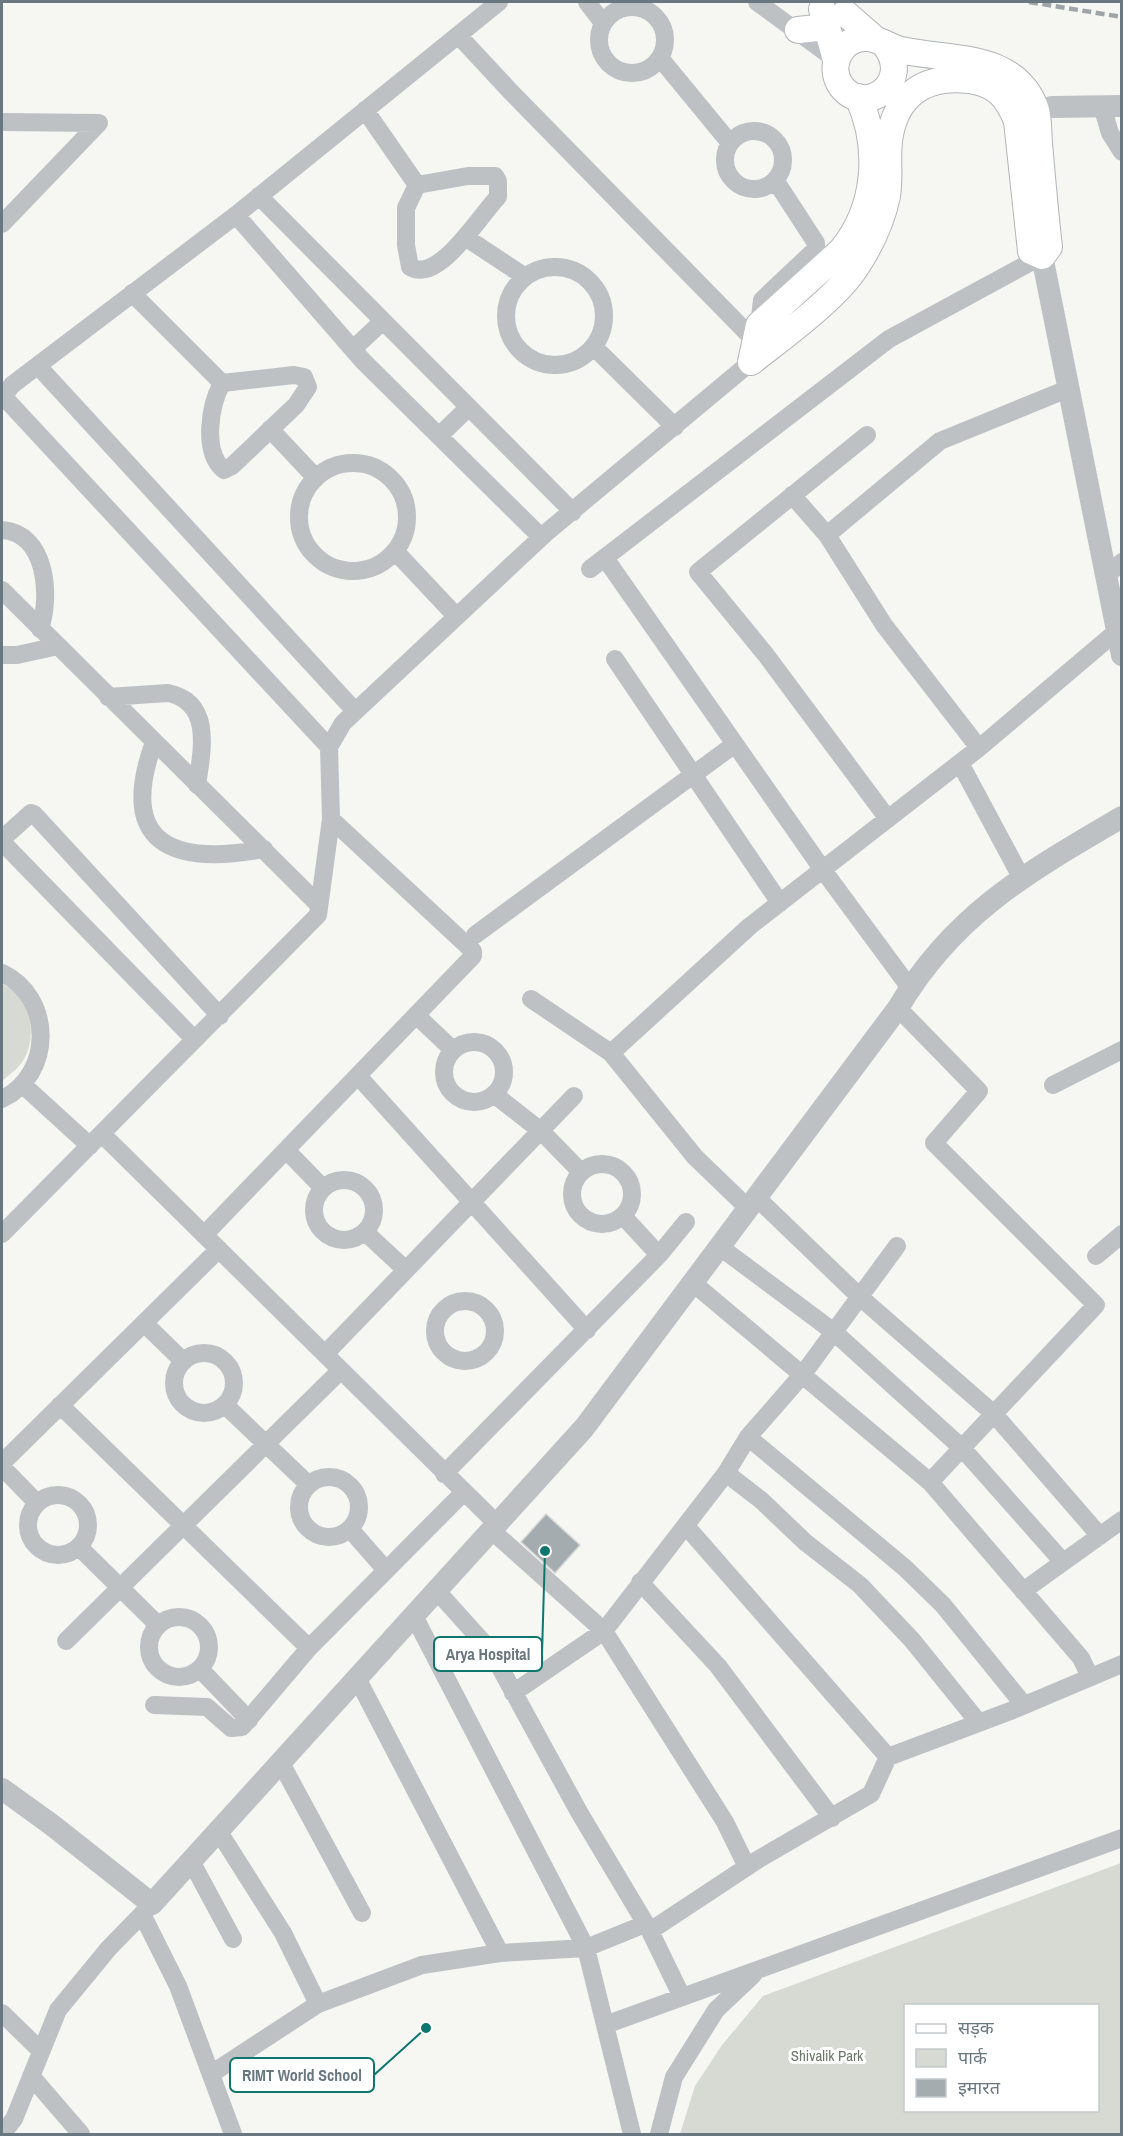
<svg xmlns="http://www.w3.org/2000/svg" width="1123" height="2136" font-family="'Archivo Narrow','Noto Sans Devanagari',sans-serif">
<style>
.green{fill:#d6dad3;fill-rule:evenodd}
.building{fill:#a4acb0;stroke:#d7d7d6;stroke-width:1.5}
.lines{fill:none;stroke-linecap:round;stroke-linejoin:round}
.secondary-casing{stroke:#b0b5b8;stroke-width:28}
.minor{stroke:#bdc1c4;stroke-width:18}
.tertiary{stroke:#bdc1c4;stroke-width:22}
.secondary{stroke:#fff;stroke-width:26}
.rail{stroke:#9ea4a8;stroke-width:4.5;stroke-dasharray:9 4.5;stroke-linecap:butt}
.labels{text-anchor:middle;stroke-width:6;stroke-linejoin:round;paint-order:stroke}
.park-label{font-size:15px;fill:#6b7867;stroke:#fff}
.leader{fill:none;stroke:#0f766e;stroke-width:2}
.callout-dot{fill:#0f766e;stroke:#fff;stroke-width:2}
.callout{fill:#fff;stroke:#0f766e;stroke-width:2}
.callout-label{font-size:16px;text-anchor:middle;font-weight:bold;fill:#697780}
</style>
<rect width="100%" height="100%" fill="#f6f6f3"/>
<path class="green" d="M2 984C27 995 37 1028 27 1053 22 1066 12 1073 2 1081Z
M1121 1863V2134H680L695 2086 722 2045 763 1996ZM906 2006H1098V2110H906Z"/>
<path class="building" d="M546 1514 580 1545 555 1573 521 1542Z"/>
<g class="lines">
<defs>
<path id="secondary" d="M822 9 836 60
M845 13 876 40
M798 30 817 28 825 19
M751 362C781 338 837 298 856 267 870 246 882 220 887 196 890 178 887 159 889 141 895 95 924 75 969 80 996 84 1007 96 1017 121L1031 251 1042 256 1049 247C1045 212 1042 178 1039 143 1038 132 1039 117 1035 107 1013 51 948 61 901 50 889 47 878 38 867 38 841 37 827 66 841 86 865 118 914 82 885 45
M751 362 759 325 841 251C877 208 881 147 858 97"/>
</defs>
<use href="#secondary" class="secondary-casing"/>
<path class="minor" d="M587 2 603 23
M757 2 836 60
M599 40a33 33 0 1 1 66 0a33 33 0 1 1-66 0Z
M458 35 510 91 755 341
M660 58 730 143
M1102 106 1110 133 1122 152
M365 110 417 185 406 208V245L410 267C439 284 480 215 498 197V181L495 176H468L417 185
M2 122 99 123
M725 160a29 29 0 1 1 58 0a29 29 0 1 1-58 0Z
M259 196 573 512
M236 215 363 361 541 537
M2 224 99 123
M465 237 524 276
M506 316a49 49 0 1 1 98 0a49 49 0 1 1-98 0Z
M132 293 222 383C210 405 202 452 224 470L232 466 296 405 308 387 304 377 294 375 222 383
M759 325 762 300 816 249V243L775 180
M594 347 675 427
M353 349 383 321
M38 366 355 711
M3 396 329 747
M2 398 12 385 236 215 499 2
M270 429 316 478
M867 435 698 572 766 655 888 819
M439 436 469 407
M299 517a54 54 0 1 1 108 0a54 54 0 1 1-108 0Z
M792 495 827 535 884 625 979 748
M2 530C47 533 51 596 40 629
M827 535 940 441 1070 388
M395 551 456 616
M605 558 823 870 910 988
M590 569 889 339 1042 256
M1106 576 1122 562
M2 590 319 905
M2 655H17L58 646
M615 659 780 903
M108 697 168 693C213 702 202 751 197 785
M154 742C117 844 172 866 264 849
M960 763 1021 877
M2 839 31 813 34 814 220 1016
M2 842 194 1039
M475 935 735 744
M2 973C53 997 54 1074 2 1099
M531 999 611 1053
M898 1008 979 1091 934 1143 1096 1305 930 1482
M417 1016 453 1050
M444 1072a30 30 0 1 1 60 0a30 30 0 1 1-60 0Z
M359 1077 587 1330
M22 1084 90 1146
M1053 1085 1122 1050
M495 1095 541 1131 581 1172
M102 1134 497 1524
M287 1151 323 1188
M572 1194a30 30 0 1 1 60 0a30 30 0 1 1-60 0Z
M314 1210a30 30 0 1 1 60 0a30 30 0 1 1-60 0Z
M757 1198 860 1297 994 1414 1100 1536
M749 1209 695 1157 611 1053 750 926 979 748 1117 631
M623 1216 659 1255
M365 1232 406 1270
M2 1234 318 915 331 819 329 747 343 723 547 532 751 362
M204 1235 473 956V951L331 819
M720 1247 834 1332 962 1448 1063 1562
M1096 1256 1122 1234
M693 1283 930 1482 1081 1658 1090 1677
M435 1331a30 30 0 1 1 60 0a30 30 0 1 1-60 0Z
M144 1323 183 1361
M174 1383a30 30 0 1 1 60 0a30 30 0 1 1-60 0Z
M325 1354 574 1096
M60 1405 309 1648
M225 1405 308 1484
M748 1437 905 1568 943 1605 1024 1705
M2 1463 219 1249
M2 1467 37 1503
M726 1473 761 1500 805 1542 860 1585 912 1640 979 1723
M444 1474 659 1255 686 1222
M299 1507a30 30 0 1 1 60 0a30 30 0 1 1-60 0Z
M28 1525a30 30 0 1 1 60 0a30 30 0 1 1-60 0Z
M686 1526 888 1757
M350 1529 385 1569
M491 1530 604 1631 725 1822 747 1867
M79 1547 158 1625
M640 1582 718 1666 832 1818
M436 1590 491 1651 579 1812 650 1931 682 1997
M1023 1591 1122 1520
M414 1616 586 1948 645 1924
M149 1647a30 30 0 1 1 60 0a30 30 0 1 1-60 0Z
M66 1641 341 1370
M200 1669 249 1720
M357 1678 500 1953
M513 1693 604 1631 726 1473 748 1437 803 1374 897 1246
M154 1705 207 1707 231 1728 242 1727 309 1648 463 1493
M281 1763 362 1913
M219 1832 283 1933 318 2004
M191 1861 233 1939
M142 1914 178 1986 233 2134
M650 1931 759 1859 871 1794 888 1757 1013 1710 1122 1664
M2 2013 41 2051
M605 2025 1122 1838
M211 2074 318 2004 422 1965 500 1953 586 1948 632 2134
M31 2076 81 2134
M2 2134 14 2119 58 2010 109 1948 152 1904
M659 2134 674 2077 716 2010 753 1975"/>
<path class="tertiary" d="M1052 107 1122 106
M1042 256 1122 655
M2 1789 52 1825 152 1904 584 1428 898 1008C954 913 1030 871 1122 817"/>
<use href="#secondary" class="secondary"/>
<path class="rail" d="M1029 2 1122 17"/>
</g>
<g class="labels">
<g class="park-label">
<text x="827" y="2061">Shivalik Park</text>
</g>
</g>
<path class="leader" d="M545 1551L542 1654M426 2028L374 2075"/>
<g class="callout-dot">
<circle cx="545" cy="1551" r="6"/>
<circle cx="426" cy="2028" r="6"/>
</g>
<g class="callout">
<rect x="434" y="1637" width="108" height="34" rx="6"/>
<rect x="230" y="2058" width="144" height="34" rx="6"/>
</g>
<g class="callout-label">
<text x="488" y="1660">Arya Hospital</text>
<text x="302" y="2081">RIMT World School</text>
</g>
<rect width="1123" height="2136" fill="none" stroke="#697780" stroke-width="6"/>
<rect x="904" y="2004" width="195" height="108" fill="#ffffff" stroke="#c3c9cc" stroke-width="1.5"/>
<rect x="916" y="2024" width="30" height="9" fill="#ffffff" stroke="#c3c9cc" stroke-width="1.5"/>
<text x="958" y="2034" font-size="18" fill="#697780">सड़क</text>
<rect x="916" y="2049" width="30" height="18" fill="#d6dad3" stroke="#c3c9cc" stroke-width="1.5"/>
<text x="958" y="2064" font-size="18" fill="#697780">पार्क</text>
<rect x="916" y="2079" width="30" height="18" fill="#a4acb0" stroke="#c3c9cc" stroke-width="1.5"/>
<text x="958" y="2094" font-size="18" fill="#697780">इमारत</text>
</svg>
